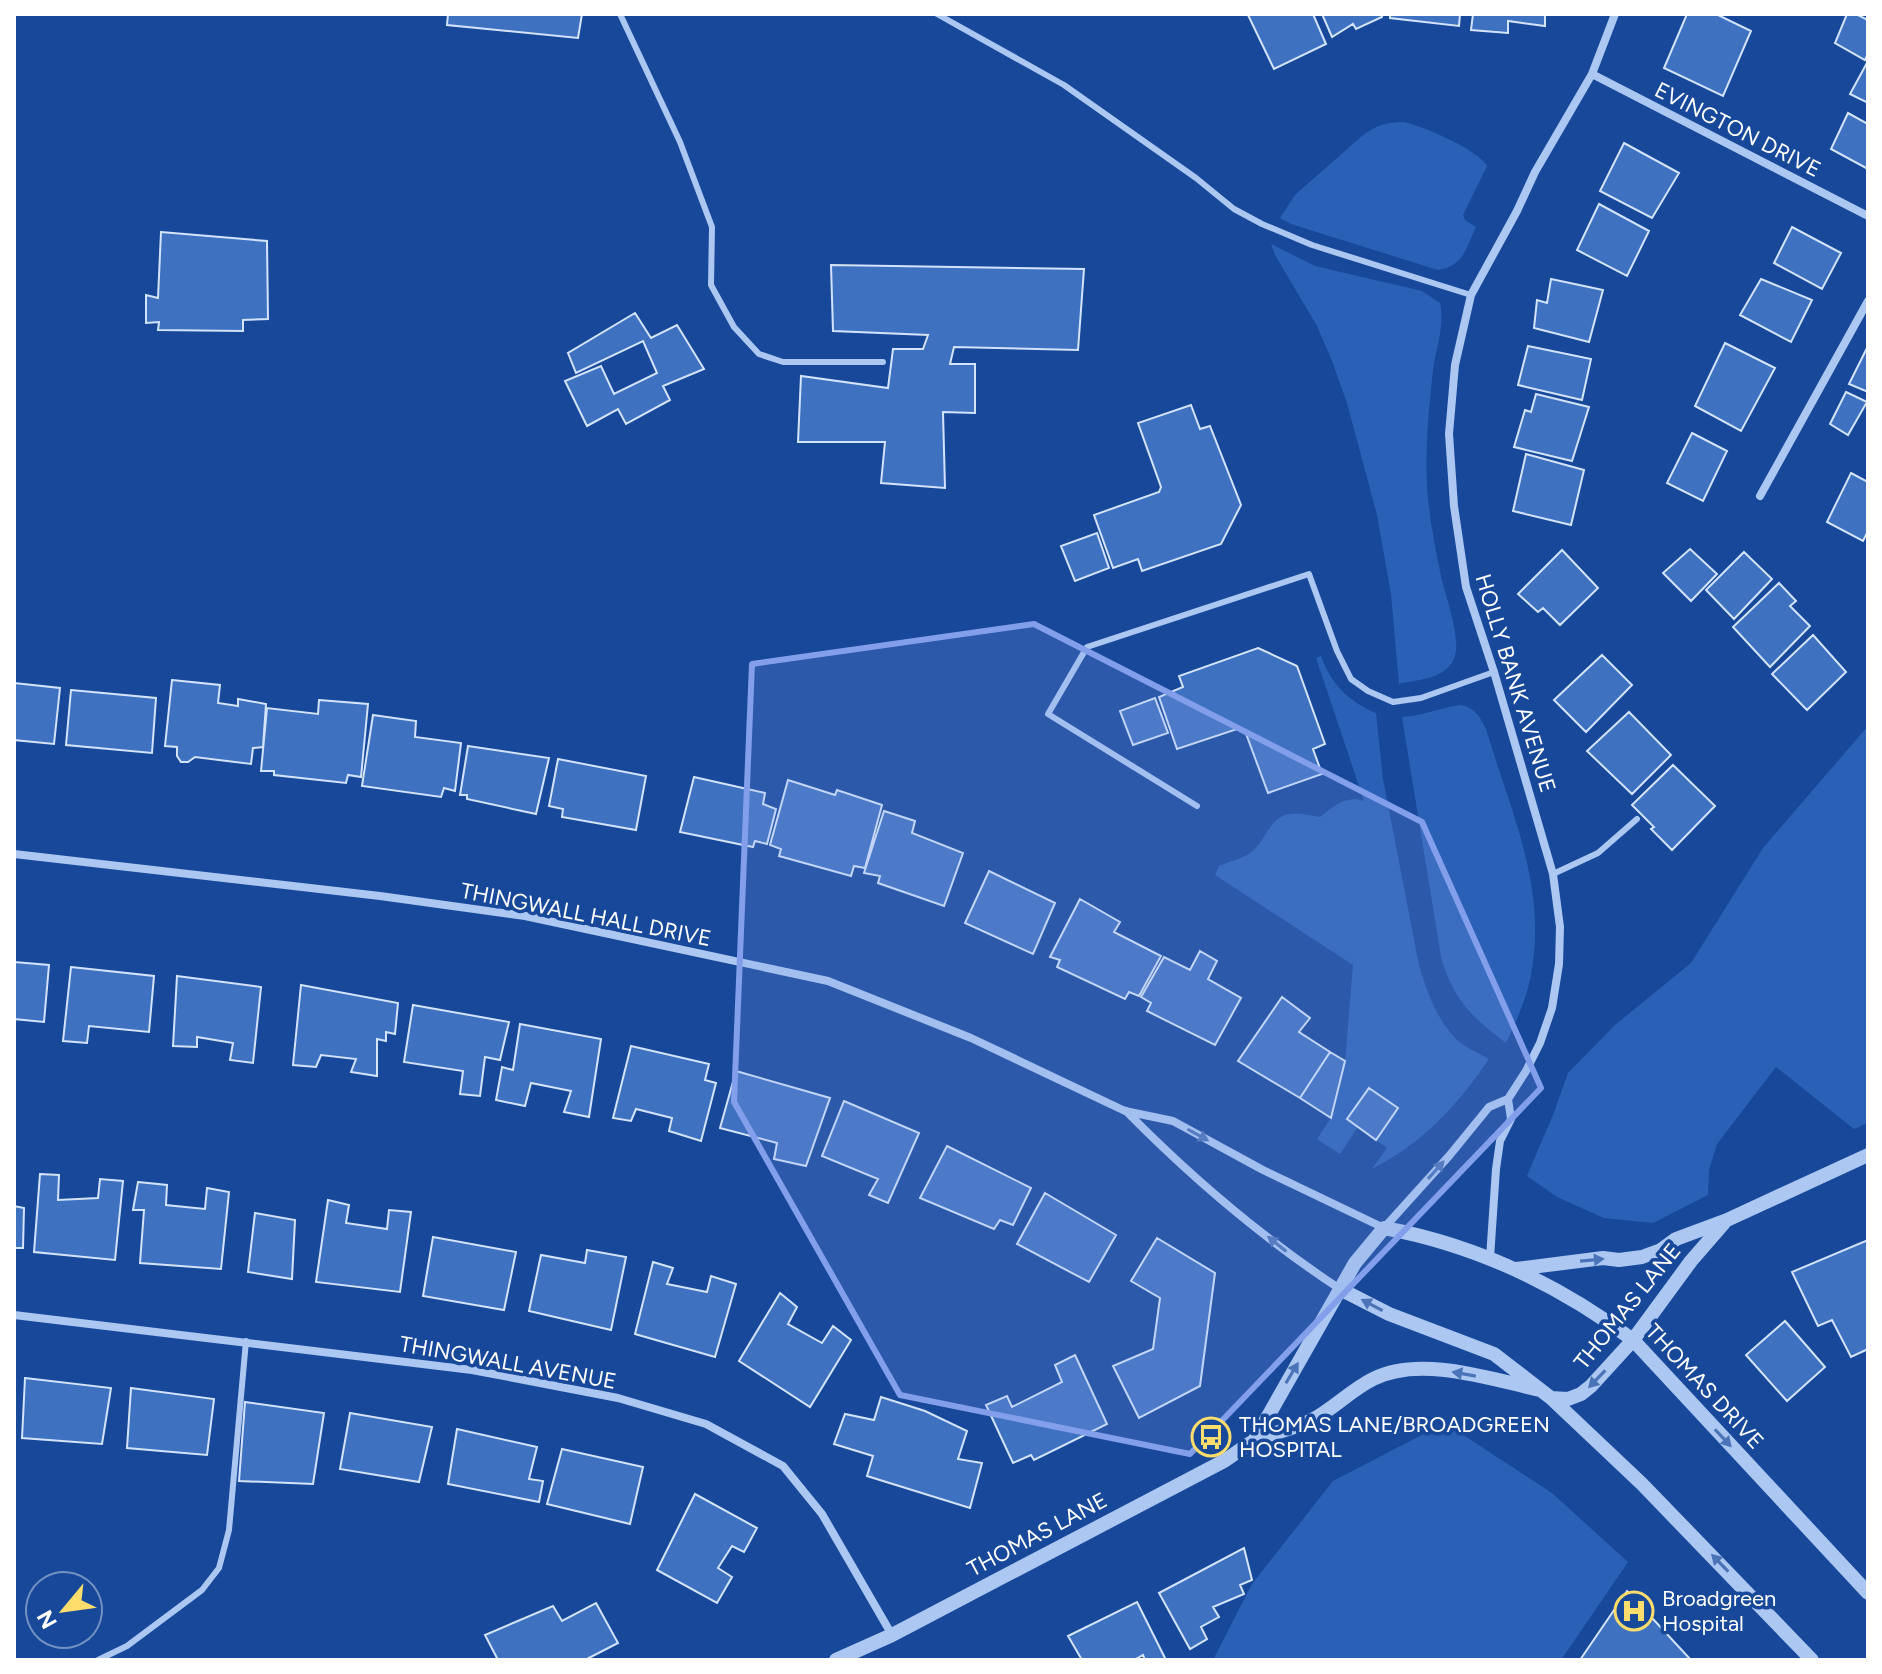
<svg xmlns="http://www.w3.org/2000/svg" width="1882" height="1674" font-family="Figtree,sans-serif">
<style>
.green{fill:#2a61b7}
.building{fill:#3f71c1;stroke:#d3e3fc;stroke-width:2}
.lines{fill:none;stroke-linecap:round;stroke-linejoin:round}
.service{stroke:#abc7f2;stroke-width:6}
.minor{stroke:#abc7f2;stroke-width:8}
.tertiary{stroke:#abc7f2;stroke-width:14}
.oneway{fill:#4b74b8}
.marked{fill:#839eea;fill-opacity:0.2;stroke:#839eea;stroke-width:6;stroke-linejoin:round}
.labels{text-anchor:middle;stroke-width:7;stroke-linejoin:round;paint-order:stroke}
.street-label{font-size:22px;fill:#fff;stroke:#174899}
.poi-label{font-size:22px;fill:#fff;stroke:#174899;text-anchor:start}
</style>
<rect width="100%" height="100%" fill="#174899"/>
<path class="green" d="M1404 122C1423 126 1479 150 1487 166L1463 215 1465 220 1476 227C1466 248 1464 266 1438 270L1291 224 1280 218 1295 195 1362 136C1376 125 1387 122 1404 122Z
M1271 244 1315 266 1422 291 1440 303C1445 326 1436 347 1433 370 1429 408 1425 447 1427 486 1429 515 1434 543 1440 571 1444 593 1461 636 1455 655 1449 679 1419 679 1399 684L1391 594 1377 515 1347 403 1332 361 1317 326 1275 255Z
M1321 656C1331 684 1348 701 1376 713L1383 779 1419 965C1427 992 1436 1018 1456 1039 1465 1047 1478 1053 1489 1059 1456 1107 1424 1142 1372 1169L1387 1148 1376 1140 1398 1108 1369 1088 1347 1119 1358 1127 1340 1154 1317 1139 1331 1118 1345 1062 1353 965 1215 875 1219 866C1231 861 1245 858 1254 850 1261 843 1264 836 1269 829 1282 808 1299 813 1320 817 1334 806 1346 795 1364 801L1316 658Z
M1460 705C1475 707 1480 717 1486 729 1511 813 1549 890 1530 980 1525 1002 1516 1022 1506 1043 1471 1016 1454 1001 1441 957L1402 717C1422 716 1440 708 1460 705Z
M1868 726V1123L1854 1129 1776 1067 1717 1144 1709 1170 1708 1195 1653 1223 1604 1218 1557 1197 1527 1176 1553 1115 1568 1073 1615 1025 1691 963 1763 848Z
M1445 1423 1552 1493 1628 1562 1561 1660H1213L1252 1584 1333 1481Z"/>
<path class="building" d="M448 14H582L578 38 447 25Z
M1250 14H1313L1326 44 1274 69 1248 15Z
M1322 14H1381L1382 17 1356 29 1353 24 1332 37Z
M1390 14H1460L1459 26 1390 18Z
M1473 14H1545V26L1508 21V33L1471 30Z
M1687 14H1716L1751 31 1723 96 1664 68Z
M1847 14H1856L1868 20V54L1865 60 1835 43Z
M1868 61V103L1850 94Z
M1848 113 1868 124V169L1831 149Z
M1624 143 1679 173 1652 218 1600 191Z
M1599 204 1649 231 1627 276 1577 250Z
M1792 227 1841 253 1822 289 1774 263Z
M161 232 267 241 268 319 243 320V331L158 330 159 322 146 323V295L158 298Z
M831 265 1084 269 1078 350 954 347 950 364H975V413L943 412 945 488 881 483 885 442H798L801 376 888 388 893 349H923L928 335 833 331Z
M1551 279 1603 290 1589 342 1534 328 1537 300 1547 303Z
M1761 279 1812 300 1791 342 1740 315Z
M635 313 651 338 677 325 704 369 663 386 670 400 626 424 618 409 587 426 565 381 601 366 614 394 657 373 643 341 576 373 568 353Z
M1725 343 1775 368 1741 431 1695 406Z
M1528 346 1591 359 1582 400 1518 385Z
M1867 348 1868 349V392L1849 384Z
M1846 392 1867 402 1848 435 1830 424Z
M1536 394 1589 407 1572 461 1514 447 1525 410 1531 412Z
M1191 405 1200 429 1210 426 1241 505 1221 544 1142 571 1138 559 1113 568 1094 515 1159 492 1161 487 1138 423Z
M1692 433 1727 451 1703 501 1667 483Z
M1526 454 1584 470 1571 525 1513 511Z
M1851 473 1868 482V531L1863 541 1827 522Z
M1097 533 1109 568 1075 581 1061 546Z
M1690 549 1717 574 1691 601 1663 573Z
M1562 550 1598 588 1560 625 1543 608 1538 612 1518 594Z
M1744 552 1772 579 1734 619 1706 590Z
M1779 583 1796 601 1790 606 1810 626 1770 667 1733 627Z
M1813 635 1846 672 1807 710 1772 674Z
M1258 648 1297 666 1325 744 1313 749 1322 774 1268 793 1245 731 1240 728 1177 749 1159 697 1183 687 1179 676Z
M1602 655 1632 685 1586 732 1554 700Z
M172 680 220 685 218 703 238 706V699L266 704 263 747 253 748 251 764 195 757 188 762H181L177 756V747L165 746Z
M14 683 60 688 54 744 14 740Z
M71 690 156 698 152 753 66 745Z
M1155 698 1168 733 1133 745 1120 711Z
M319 700 368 704 361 777 348 775 346 783 274 775V771H261L267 708 318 714Z
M1629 712 1671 755 1632 794 1587 751Z
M373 715 416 721 415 737 461 743 455 791 444 788 441 797 362 786Z
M468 746 549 758 536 814 467 799V795H460Z
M558 759 646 776 636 830 562 817 563 809 549 806Z
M1673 765 1715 806 1672 850 1651 829 1654 827 1632 805Z
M694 777 765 793 763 804 776 809 767 844 755 841 753 847 680 832Z
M788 780 835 795 837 790 882 805 865 868 854 866 851 876 779 856 781 849 770 845Z
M884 811 915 821 912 833 963 853 944 906 878 883 880 876 864 873Z
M989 871 1055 903 1033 954 965 923Z
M1080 899 1120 922 1114 932 1161 956 1139 996 1129 992 1125 999 1057 967 1060 960 1050 957Z
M1200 951 1217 961 1208 979 1241 998 1215 1045 1147 1011 1151 1003 1141 997 1164 957 1190 970Z
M14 962 49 965 44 1022 14 1019Z
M71 967 154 976 149 1032 89 1026 87 1043 63 1041Z
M177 976 261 987 253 1063 230 1060 233 1043 197 1037V1047L173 1046Z
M301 985 398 1003 395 1034 386 1032V1041L377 1039V1076L351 1072 356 1059 321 1055 316 1067 293 1065Z
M1282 997 1310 1018 1299 1032 1330 1052 1300 1098 1238 1061Z
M413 1005 509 1022 500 1060 485 1057 480 1096 460 1094 463 1071 404 1062Z
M520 1024 601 1039 589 1117 564 1112 571 1091 531 1083 525 1106 496 1100 502 1067 513 1070Z
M631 1046 709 1064 705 1080 716 1083 701 1141 669 1131 672 1118 636 1109 631 1121 613 1118Z
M1330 1052 1345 1061 1331 1118 1300 1098Z
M736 1071 830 1098 806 1166 774 1159 777 1143 720 1128Z
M1369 1088 1398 1108 1376 1140 1347 1119Z
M844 1101 919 1133 888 1203 869 1195 878 1179 822 1156Z
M947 1146 1031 1188 1013 1225 1000 1220 994 1229 920 1198Z
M40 1174 59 1175 58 1200 98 1198 100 1179 123 1181 115 1260 34 1252Z
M138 1182 167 1185 166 1205 205 1209 207 1188 229 1192 221 1269 140 1263 144 1210H133Z
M1045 1193 1116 1235 1089 1282 1017 1244Z
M328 1200 349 1205 346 1223 387 1229 389 1210 411 1212 400 1292 316 1282Z
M14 1206 24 1208 23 1248H14Z
M255 1213 295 1220 292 1279 248 1272Z
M433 1237 516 1252 504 1310 423 1296Z
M1157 1238 1215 1273 1200 1386 1139 1418 1113 1366 1153 1349 1160 1298 1131 1281Z
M1868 1240V1349L1851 1357 1832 1320 1818 1326 1792 1272Z
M587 1250 626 1257 611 1330 529 1311 541 1255 585 1263Z
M653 1262 673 1268 667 1284 707 1292 711 1276 736 1284 715 1357 635 1334Z
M780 1293 797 1307 788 1324 822 1343 833 1326 851 1340 810 1407 739 1361Z
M1785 1321 1825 1367 1787 1401 1746 1355Z
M1075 1355 1107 1424 1034 1460 1031 1455 1013 1463 986 1405 1007 1396 1012 1407 1062 1382 1055 1365Z
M25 1378 111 1388 102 1444 22 1438Z
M131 1388 214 1399 207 1455 127 1448Z
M881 1397 925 1411 967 1431 958 1459 982 1463 970 1508 867 1476 873 1456 834 1444 845 1414 874 1420Z
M245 1402 324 1413 313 1484 239 1481Z
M350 1413 432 1427 419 1482 340 1469Z
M457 1429 537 1447 529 1479 543 1481 539 1502 448 1484Z
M562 1449 643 1467 630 1524 547 1504Z
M695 1494 757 1528 744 1552 732 1546 718 1568 732 1577 717 1603 657 1570Z
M1244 1548 1252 1580 1240 1585 1244 1594 1213 1607 1219 1617 1201 1627 1207 1639 1190 1649 1159 1593Z
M1627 1591 1691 1660H1580Z
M1137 1602 1166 1660H1145L1143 1655 1134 1660H1082L1068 1636Z
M596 1603 618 1643 585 1660H498L485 1635 553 1606 562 1621Z"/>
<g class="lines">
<path class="service" d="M620 14 680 142 712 227 711 285 734 327 759 354 783 362H883
M937 14 1064 85 1196 178 1234 209 1262 224 1312 245 1471 295
M1197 806 1048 714 1087 647 1309 574 1337 651 1351 679 1368 691 1393 702 1421 698 1494 672
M1553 874 1598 853 1637 819
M98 1660 127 1646 202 1590 219 1568 229 1530 246 1341"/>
<path class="minor" d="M1592 74 1868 216
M1760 496 1868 301
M14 854 380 896 525 916 828 981 971 1038 1125 1111 1173 1121 1263 1170 1384 1228 1449 1156 1489 1107 1508 1099 1526 1071 1540 1043 1552 1008 1559 964 1560 927 1553 874 1494 672 1466 587 1454 506 1449 434 1455 365 1471 295 1517 211 1535 172 1592 74 1615 14
M1126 1111C1190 1176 1264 1239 1340 1289
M1490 1258 1496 1169 1500 1141 1511 1119 1508 1099
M14 1315 472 1370 618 1398 706 1424 783 1466 822 1514 892 1635"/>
<path class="tertiary" d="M1516 1269 1603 1258 1619 1260 1642 1257 1661 1250 1676 1239 1727 1220 1868 1155
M1340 1289 1389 1314 1494 1354 1551 1398 1642 1484 1812 1660
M1551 1398 1568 1399 1581 1394 1591 1386 1633 1340 1691 1261 1724 1223
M1254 1441 1355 1263 1384 1228C1476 1245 1558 1284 1633 1340L1868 1593
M836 1660 892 1635 1224 1461C1234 1455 1244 1446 1254 1441 1273 1432 1294 1429 1312 1420 1333 1409 1351 1390 1373 1379 1420 1355 1491 1379 1540 1390"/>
</g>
<defs><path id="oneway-solid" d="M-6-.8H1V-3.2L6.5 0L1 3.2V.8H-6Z" transform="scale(2)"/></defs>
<g class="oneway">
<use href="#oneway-solid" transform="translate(1198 1135) rotate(29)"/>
<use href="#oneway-solid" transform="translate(1436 1170) rotate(-48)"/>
<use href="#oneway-solid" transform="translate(1277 1244) rotate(-141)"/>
<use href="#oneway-solid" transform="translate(1592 1260) rotate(-5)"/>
<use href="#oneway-solid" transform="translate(1372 1305) rotate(-152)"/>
<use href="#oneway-solid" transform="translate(1292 1373) rotate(-59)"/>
<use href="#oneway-solid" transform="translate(1464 1374) rotate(-170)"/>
<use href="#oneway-solid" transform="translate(1597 1379) rotate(134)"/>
<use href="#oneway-solid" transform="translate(1723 1438) rotate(47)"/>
<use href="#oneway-solid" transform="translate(1720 1563) rotate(-134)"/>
</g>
<path class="marked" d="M1034 624 1422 822 1541 1088 1190 1454 900 1395 734 1102 752 664Z"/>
<defs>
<symbol id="bus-ring" viewBox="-11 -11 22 22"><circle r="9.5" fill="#174899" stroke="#ffdd6c" stroke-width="1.5"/><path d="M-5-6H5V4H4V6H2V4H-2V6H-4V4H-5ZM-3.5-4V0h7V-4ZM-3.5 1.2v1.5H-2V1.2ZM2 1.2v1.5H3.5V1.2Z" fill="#ffdd6c"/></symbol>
<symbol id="hospital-ring" viewBox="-11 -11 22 22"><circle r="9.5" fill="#174899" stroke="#ffdd6c" stroke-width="1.5"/><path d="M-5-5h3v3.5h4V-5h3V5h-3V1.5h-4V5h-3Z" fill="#ffdd6c"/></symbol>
</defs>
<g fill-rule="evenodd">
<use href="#bus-ring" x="1189" y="1415" width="44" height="44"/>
<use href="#hospital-ring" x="1612" y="1589" width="44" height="44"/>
</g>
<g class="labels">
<g class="street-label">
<text transform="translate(1738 129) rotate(27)" y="8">EVINGTON DRIVE</text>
<text transform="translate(1516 683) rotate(73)" y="8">HOLLY BANK AVENUE</text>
<text transform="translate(586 914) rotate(11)" y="8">THINGWALL HALL DRIVE</text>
<text transform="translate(1627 1306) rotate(-51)" y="8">THOMAS LANE</text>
<text transform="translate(508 1362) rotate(10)" y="8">THINGWALL AVENUE</text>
<text transform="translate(1705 1386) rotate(47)" y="8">THOMAS DRIVE</text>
<text transform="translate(1037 1534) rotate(-28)" y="8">THOMAS LANE</text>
</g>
<g class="poi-label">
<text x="1239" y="1432">THOMAS LANE/BROADGREEN<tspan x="1239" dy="25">HOSPITAL</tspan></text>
<text x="1662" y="1606">Broadgreen<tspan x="1662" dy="25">Hospital</tspan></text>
</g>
</g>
<rect width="1882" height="1674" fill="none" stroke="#ffffff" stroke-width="32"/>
<g transform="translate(64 1610) rotate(241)"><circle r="38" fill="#174899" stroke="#7491c2" stroke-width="2"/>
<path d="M0-6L14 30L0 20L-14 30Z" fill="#ffdd6c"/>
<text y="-12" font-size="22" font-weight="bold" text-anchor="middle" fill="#ffffff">N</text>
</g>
</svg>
